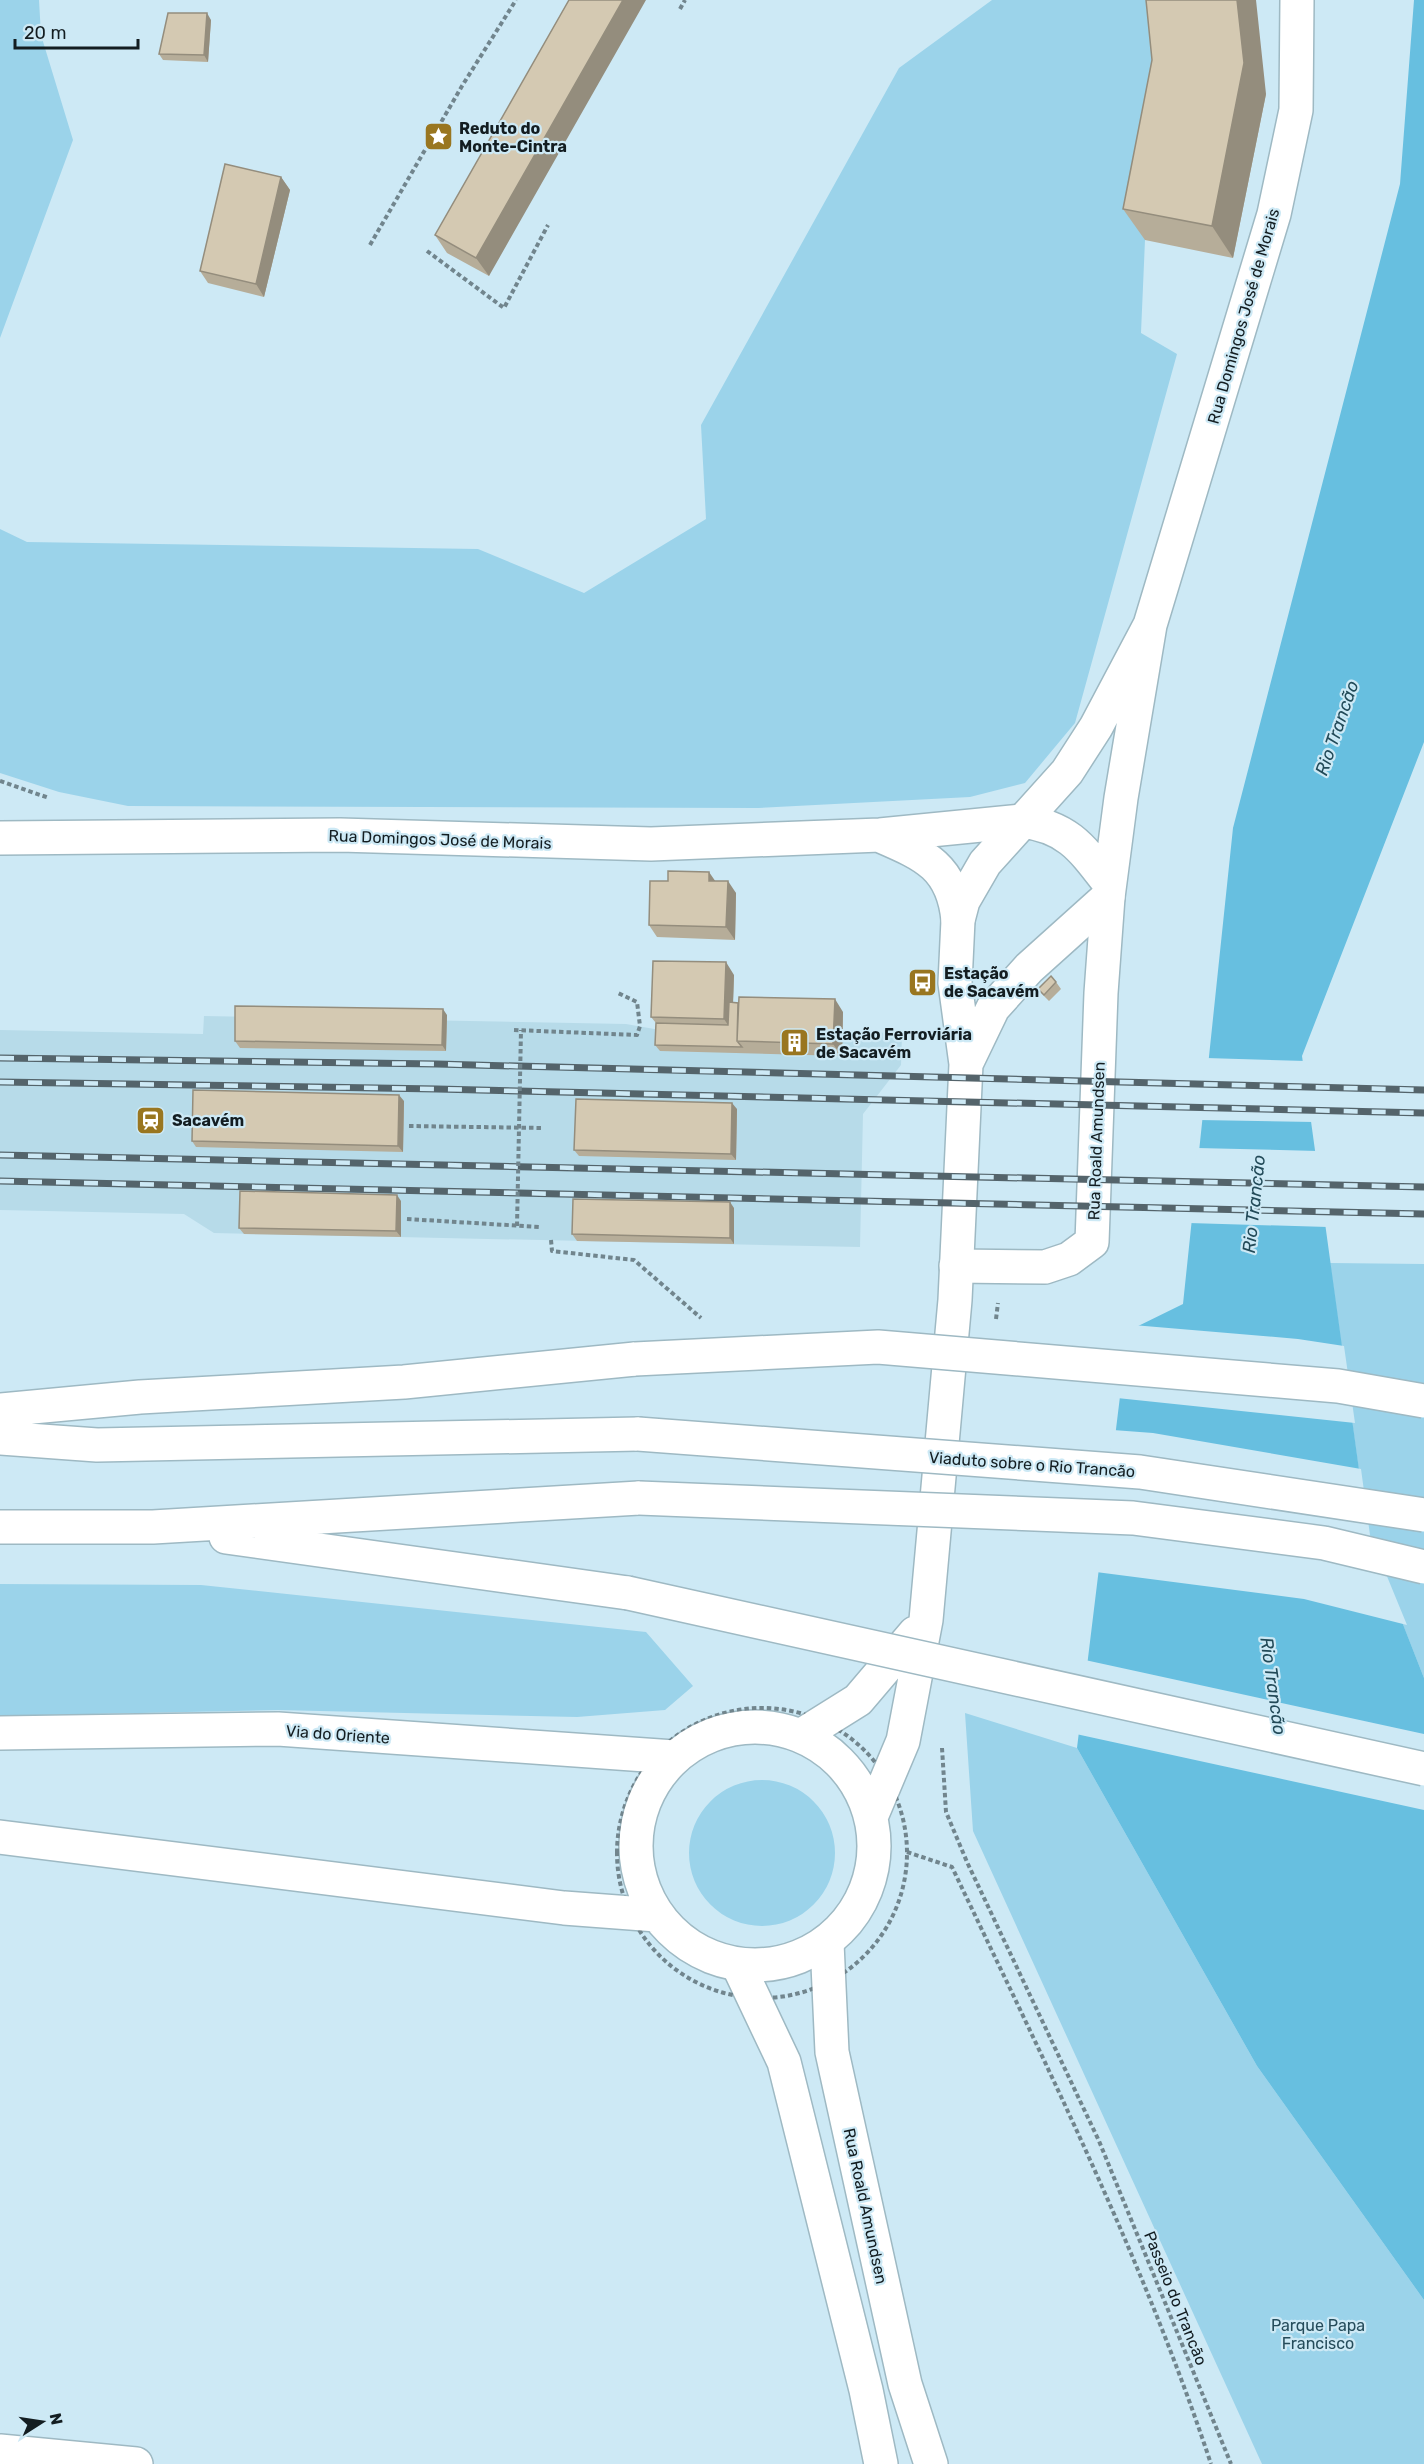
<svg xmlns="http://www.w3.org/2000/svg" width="1424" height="2464" font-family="Rubik,sans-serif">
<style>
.built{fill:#b7dbe9}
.green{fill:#9bd3ea}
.water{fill:#67bfe0}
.pier{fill:#cde9f5}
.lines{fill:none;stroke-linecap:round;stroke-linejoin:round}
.street-casing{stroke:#9eb9c3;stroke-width:36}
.secondary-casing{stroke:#9eb9c3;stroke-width:36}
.highway-casing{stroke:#9eb9c3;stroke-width:36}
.path{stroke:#71858d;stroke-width:4;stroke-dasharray:4.5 3;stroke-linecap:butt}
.street{stroke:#fff;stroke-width:33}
.secondary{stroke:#fff;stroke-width:33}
.highway{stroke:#fff;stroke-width:33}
.rail-casing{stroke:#54646b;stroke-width:7}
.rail{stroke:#cde9f5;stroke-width:4.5;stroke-dasharray:14;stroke-linecap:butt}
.highway-bridge-casing{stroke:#9eb9c3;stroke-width:36;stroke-linecap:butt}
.path-bridge{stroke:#71858d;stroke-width:4;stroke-dasharray:4.5 3;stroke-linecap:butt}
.highway-bridge{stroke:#fff;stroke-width:33}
.wall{fill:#b6ad99}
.shaded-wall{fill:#948d7d}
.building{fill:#d4c9b2;stroke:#948d7d;stroke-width:1.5}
.labels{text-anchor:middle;stroke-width:4.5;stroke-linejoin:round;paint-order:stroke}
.poi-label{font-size:16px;font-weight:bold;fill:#131d21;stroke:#cde9f5;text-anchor:start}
.street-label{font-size:16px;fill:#131d21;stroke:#cde9f5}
.park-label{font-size:16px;fill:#254c5b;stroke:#cde9f5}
.water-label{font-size:18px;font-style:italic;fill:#224a58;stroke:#cde9f5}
</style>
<rect width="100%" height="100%" fill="#cde9f5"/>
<path class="built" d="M661 973 734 975 733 1008 843 1012V1030L902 1034 901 1065 863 1114 860 1247 214 1233 184 1214 0 1210V1030L203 1034 204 1016 626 1024 660 1030Z"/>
<path class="green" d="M0 0H39L41 35 73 140 0 338Z
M992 0H1165L1145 240 1141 333 1177 354 1075 723 1025 783 970 797 758 808 128 806 59 792 0 773V529L27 542 478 549 584 593 706 519 701 425 899 68Z
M1330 1263 1424 1264V1678L1368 1536Z
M0 1584 201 1585 646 1632 693 1686 665 1710 577 1717 278 1710 0 1716Z
M965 1713 1077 1748 1257 2066 1424 2300V2464H1262L973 1831Z
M689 1853a73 73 0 1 1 146 0a73 73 0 1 1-146 0Z"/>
<path class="water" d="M1414 0H1424V742L1302 1056 1368 1535 1424 1678V2300L1257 2066 1077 1748 1128 1331 1183 1304 1233 828 1400 184Z"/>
<path class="pier" d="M1206 1058 1306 1061 1314 1122 1199 1120Z
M1197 1148 1318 1151 1328 1227 1189 1223Z
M1133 1325 1298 1339 1344 1346 1355 1423 1117 1398 1125 1331Z
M1113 1430 1153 1433 1361 1469 1370 1535 1407 1625 1304 1599 1096 1572Z
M1085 1660 1424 1734V1810L1076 1734Z"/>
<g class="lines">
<defs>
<path id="street" d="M881 836C925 855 953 867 958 920
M0 838 340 835 651 844 880 835 1022 821
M956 1266 1045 1267 1069 1259 1092 1242 1101 993 1108 897
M827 1943 832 2052 905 2384 931 2464
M738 1965 784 2062 866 2390 881 2464
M0 2451 136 2464"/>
<path id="secondary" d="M1022 821C1068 827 1082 848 1109 883
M966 1064 993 1008 1029 968 1108 897 1121 798 1150 625 1274 214 1296 110 1297 0
M636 1846a119 119 0 1 1 238 0a119 119 0 1 1-238 0Z
M0 1733 278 1729 674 1757
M802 1735 858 1700 915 1633
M871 1817 903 1741 926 1620 955 1300 966 1064 955 983 958 920 963 901 985 863 1067 772 1096 727 1150 625
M0 1837 564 1908 657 1915"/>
<path id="highway" d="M0 1410 140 1397 404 1382 635 1359
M0 1438 97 1445 638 1434
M0 1527H153L639 1498
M226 1537 628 1593"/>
</defs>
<use href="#street" class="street-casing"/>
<use href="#secondary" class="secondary-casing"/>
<use href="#highway" class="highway-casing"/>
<path class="path" d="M680 9 685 0
M370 245 462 86 516 0
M427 251 504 308 548 225
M0 781 49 798
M514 1030 637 1035 640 1026 637 1002 618 993
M409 1126 543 1128
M407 1219 540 1227
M551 1240 552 1251 634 1260 701 1318
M996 1319 998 1303
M617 1853a145 145 0 1 1 290 0a145 145 0 1 1-290 0Z
M942 1748 946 1812 967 1862 1099 2141 1231 2464
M907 1852 952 1867C1045 2063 1143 2258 1211 2464"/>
<use href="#street" class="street"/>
<use href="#secondary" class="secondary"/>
<use href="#highway" class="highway"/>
<defs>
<path id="rail" d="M0 1058 437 1064 1424 1090
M0 1082 437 1089 1424 1113
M0 1155 1424 1187
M0 1181 1424 1214"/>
</defs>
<use href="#rail" class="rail-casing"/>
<use href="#rail" class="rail"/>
<defs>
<path id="highway-bridge" d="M635 1359 878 1347 1338 1386 1424 1401
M638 1434 1140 1472 1424 1515
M639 1498 1133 1518 1324 1543 1424 1567
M628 1593 1424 1769"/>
</defs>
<use href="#highway-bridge" class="highway-bridge-casing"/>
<path class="path-bridge" d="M517 1226 521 1030"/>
<use href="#highway-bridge" class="highway-bridge"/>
</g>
<path class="wall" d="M569 0 489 276 447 253 435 235Z
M211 20 208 62 163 60 159 54Z
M1266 94 1233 258 1145 240 1123 209Z
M281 177 290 190 264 297 208 283 200 271Z
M715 881 736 893 735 940 657 937 649 925Z
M734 975 733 1002 843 1012 842 1056 660 1051 655 1045 656 1023 651 1017Z
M1056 982 1061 989 1049 1001 1043 995 1038 989Z
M447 1015 446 1051 240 1048 235 1041Z
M404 1101 403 1152 196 1147 192 1141Z
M737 1109 736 1160 579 1156 574 1150Z
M401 1201V1237L244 1234 239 1228Z
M734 1208V1244L577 1241 572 1234Z"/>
<path class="shaded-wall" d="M623 0H646L489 276 476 258Z
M1237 0H1256L1266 94 1233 258 1212 226Z
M207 13 211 20 208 62 204 55Z
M281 177 290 190 264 297 256 284Z
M709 872 718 885 709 881Z
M728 881 736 893 735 940 726 927Z
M726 962 734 975 732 1031 724 1019Z
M835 999 843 1012 842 1056 833 1044Z
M443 1009 447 1015 446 1051 442 1045Z
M399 1095 404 1101 403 1152 398 1146Z
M732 1103 737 1109 736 1160 731 1154Z
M397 1195 401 1201V1237L396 1231Z
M730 1202 734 1208V1244L730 1238Z"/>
<path class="building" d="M569 0H623L476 258 435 235Z
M1146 0H1237L1244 63 1212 226 1123 209 1152 60Z
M168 13H207L204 55 159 54Z
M225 164 281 177 256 284 200 271Z
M668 871 709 872V881H728L726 927 649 925 650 881H668Z
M653 961 726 962 724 1019 651 1017Z
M1051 976 1056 982 1044 995 1038 989Z
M739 997 835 999 833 1044 737 1041Z
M729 1002 738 1003 737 1041 742 1047 655 1045 656 1023 728 1025Z
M235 1006 443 1009 442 1045 235 1041Z
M193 1090 399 1095 398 1146 192 1141Z
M576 1099 732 1103 731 1154 574 1150Z
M240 1191 397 1195 396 1231 239 1228Z
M573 1199 730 1202V1238L572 1234Z"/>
<defs>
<symbol id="sight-square" viewBox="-11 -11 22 22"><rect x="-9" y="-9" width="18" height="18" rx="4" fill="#997620" stroke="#cde9f5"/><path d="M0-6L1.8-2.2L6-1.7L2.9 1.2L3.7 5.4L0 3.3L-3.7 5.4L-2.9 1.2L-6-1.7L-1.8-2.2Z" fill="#fff"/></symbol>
<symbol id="bus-square" viewBox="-11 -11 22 22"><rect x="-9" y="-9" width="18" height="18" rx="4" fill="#997620" stroke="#cde9f5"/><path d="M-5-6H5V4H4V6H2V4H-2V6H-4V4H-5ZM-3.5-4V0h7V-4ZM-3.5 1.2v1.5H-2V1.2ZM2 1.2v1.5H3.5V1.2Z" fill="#fff"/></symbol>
<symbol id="building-square" viewBox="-11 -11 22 22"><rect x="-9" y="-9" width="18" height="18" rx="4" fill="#997620" stroke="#cde9f5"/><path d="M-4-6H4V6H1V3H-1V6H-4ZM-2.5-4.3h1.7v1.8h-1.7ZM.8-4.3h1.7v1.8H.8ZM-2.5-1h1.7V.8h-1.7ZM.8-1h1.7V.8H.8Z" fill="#fff"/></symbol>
<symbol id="station-square" viewBox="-11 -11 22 22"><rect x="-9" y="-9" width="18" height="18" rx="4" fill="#997620" stroke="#cde9f5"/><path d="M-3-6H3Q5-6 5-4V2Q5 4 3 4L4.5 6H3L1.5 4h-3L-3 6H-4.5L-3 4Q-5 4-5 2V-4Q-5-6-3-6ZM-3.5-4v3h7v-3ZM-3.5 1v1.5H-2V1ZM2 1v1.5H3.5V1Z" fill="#fff"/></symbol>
</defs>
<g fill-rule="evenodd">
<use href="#sight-square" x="422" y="120" width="33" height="33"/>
<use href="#bus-square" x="906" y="966" width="33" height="33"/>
<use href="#building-square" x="778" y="1026" width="33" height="33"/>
<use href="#station-square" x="134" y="1104" width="33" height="33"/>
</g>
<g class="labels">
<g class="poi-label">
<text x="459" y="134">Reduto do<tspan x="459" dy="18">Monte-Cintra</tspan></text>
<text x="944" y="979">Estação<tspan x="944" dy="18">de Sacavém</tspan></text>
<text x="816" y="1040">Estação Ferroviária<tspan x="816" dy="18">de Sacavém</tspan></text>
<text x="172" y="1126">Sacavém</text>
</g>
<g class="street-label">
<text transform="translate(1243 316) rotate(-74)" y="6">Rua Domingos José de Morais</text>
<text transform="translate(440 839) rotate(2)" y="6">Rua Domingos José de Morais</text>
<text transform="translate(1096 1141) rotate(-88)" y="6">Rua Roald Amundsen</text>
<text transform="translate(1032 1464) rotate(4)" y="6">Viaduto sobre o Rio Trancão</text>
<text transform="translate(338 1734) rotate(4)" y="6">Via do Oriente</text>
<text transform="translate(866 2206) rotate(78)" y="6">Rua Roald Amundsen</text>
<text transform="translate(1176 2298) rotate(68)" y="6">Passeio do Trancão</text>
</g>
<g class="park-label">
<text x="1318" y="2331">Parque Papa<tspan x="1318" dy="18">Francisco</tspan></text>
</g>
<g class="water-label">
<text transform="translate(1337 728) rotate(-71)" y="6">Rio Trancão</text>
<text transform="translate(1254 1204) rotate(-84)" y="6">Rio Trancão</text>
<text transform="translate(1273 1686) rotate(82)" y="6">Rio Trancão</text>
</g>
</g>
<g transform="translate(42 2422) rotate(78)" stroke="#cde9f5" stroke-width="4.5" paint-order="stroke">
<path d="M0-4.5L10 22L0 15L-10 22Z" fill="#131d21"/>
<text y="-9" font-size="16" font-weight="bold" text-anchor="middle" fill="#131d21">N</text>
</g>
<path d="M15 39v9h123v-9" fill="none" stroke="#131d21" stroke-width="3"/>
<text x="24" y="39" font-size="18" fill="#131d21" stroke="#cde9f5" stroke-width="4.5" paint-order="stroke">20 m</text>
</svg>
